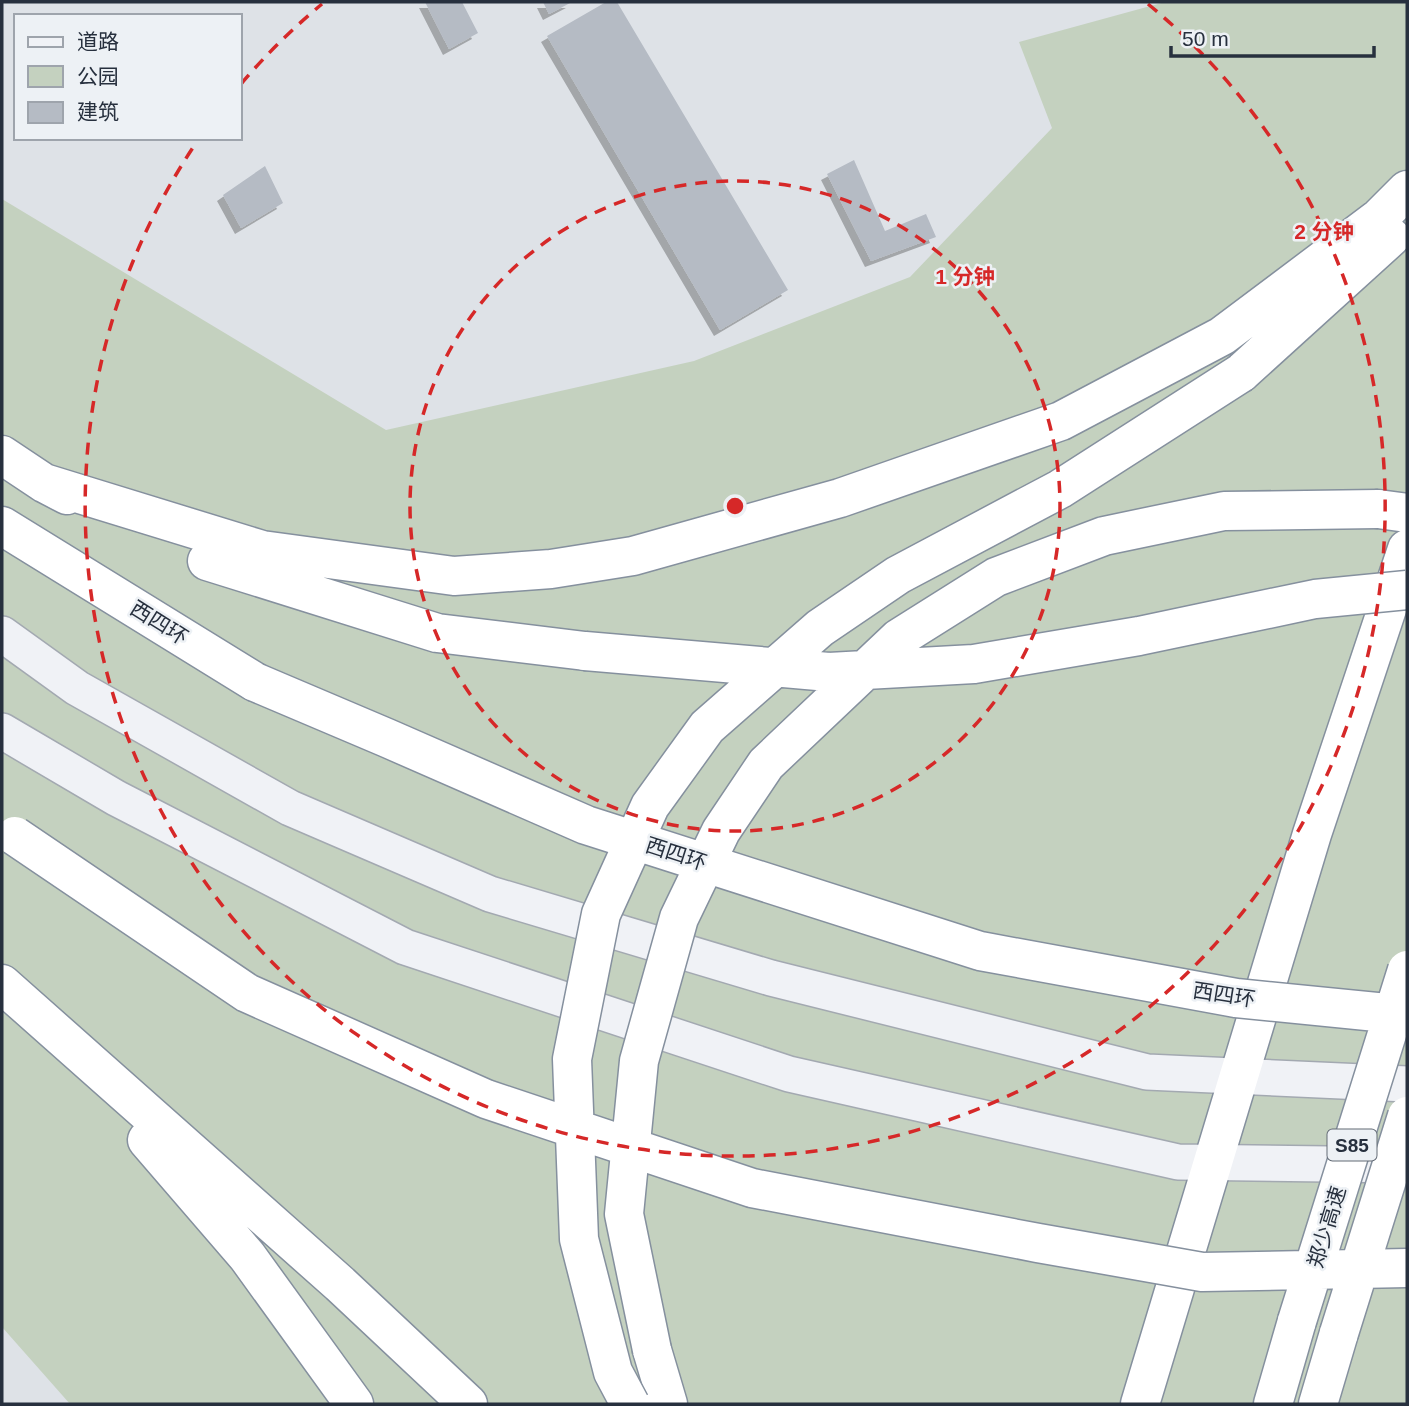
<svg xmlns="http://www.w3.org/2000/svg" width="1409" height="1406" font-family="Helvetica,'Noto Sans SC',sans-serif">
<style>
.green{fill:#c4d1bf}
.building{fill:#b5bbc4;filter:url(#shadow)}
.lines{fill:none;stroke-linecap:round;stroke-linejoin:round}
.minor-casing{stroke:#a3a9b1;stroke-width:38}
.highway-casing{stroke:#85909e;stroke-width:41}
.minor{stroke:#f0f2f6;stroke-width:35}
.highway{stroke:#fff;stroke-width:38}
.highway-bridge-casing{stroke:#85909e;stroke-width:41;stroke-linecap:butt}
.highway-bridge{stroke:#fff;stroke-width:38}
.ring{fill:none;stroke:#d62828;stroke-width:3.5;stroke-dasharray:12 9}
.labels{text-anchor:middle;stroke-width:5;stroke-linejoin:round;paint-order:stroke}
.shield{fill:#edf1f5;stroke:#626a75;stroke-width:2}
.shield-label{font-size:19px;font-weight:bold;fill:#27303e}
.street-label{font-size:21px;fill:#27303e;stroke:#edf1f5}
.centre{fill:#d62828;stroke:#edf1f5;stroke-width:3.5}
.ring-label{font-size:21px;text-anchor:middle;font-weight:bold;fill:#d62828;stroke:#edf1f5;stroke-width:5;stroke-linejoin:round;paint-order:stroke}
</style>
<defs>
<filter id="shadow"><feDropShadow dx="-6" dy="6" stdDeviation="0" flood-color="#0004"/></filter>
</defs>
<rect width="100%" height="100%" fill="#dee2e7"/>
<path class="green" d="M1165 2H1407V1404H70L2 1327V199L386 430 694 361 910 277 1052 128 1019 42Z"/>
<path class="building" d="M425 2H462L478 33 449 49Z
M543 2H572L549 14Z
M606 2H617L788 290 720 330 547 36Z
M854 160 885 231 926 214 936 237 871 261 827 174Z
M265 166 283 203 241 228 223 195Z"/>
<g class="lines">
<defs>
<path id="minor" d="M2 634 77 688 290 808 490 894 771 978 1147 1072 1407 1084
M2 731 116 798 405 947 789 1074 1178 1162 1407 1165"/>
<path id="highway" d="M1241 373 1391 237
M2 455 44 483 67 495
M44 483 262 550 454 576 551 569 633 556 840 498 1061 421 1222 336 1379 218 1407 190
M1378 509 1407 513
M2 526 255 682
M207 561 437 633 585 651
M2 984 340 1284 468 1404
M147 1140 247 1256 354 1404
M652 1350 668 1404
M1140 1404 1312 834 1407 549
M1273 1404 1297 1321
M1318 1404 1339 1333"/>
</defs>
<use href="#minor" class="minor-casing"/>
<use href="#highway" class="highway-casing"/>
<use href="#minor" class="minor"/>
<use href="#highway" class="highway"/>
<defs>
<path id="highway-bridge" d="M585 651 829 672 974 664 1139 636 1315 599 1407 590
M255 682 387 738 586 825 980 951 1236 998 1407 1015
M15 836 247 993 486 1099 752 1188 1038 1243 1202 1272 1407 1268
M1297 1321 1407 970
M1339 1333 1407 1116
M652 1350 624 1214 639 1061 679 918 721 831 766 764 899 638 996 577 1104 536 1224 511 1378 509
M630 1404 613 1372 579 1239 572 1059 601 914 650 806 707 727 820 628 898 575 1060 489 1241 373"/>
</defs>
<use href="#highway-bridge" class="highway-bridge-casing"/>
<use href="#highway-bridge" class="highway-bridge"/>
</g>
<g class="ring">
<circle cx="735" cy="506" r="325"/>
<path d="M241 84A650 650 0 0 1 322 4M1148 4A650 650 0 1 1 196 143"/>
</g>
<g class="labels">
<rect class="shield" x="1327.5" y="1129.5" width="49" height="31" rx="5"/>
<g class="shield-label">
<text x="1352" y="1152">S85</text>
</g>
<g class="street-label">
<text transform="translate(159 623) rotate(32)" y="7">西四环</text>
<text transform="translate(676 854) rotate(18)" y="7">西四环</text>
<text transform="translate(1224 995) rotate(9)" y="7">西四环</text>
<text transform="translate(1327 1227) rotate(-73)" y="7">郑少高速</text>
</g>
</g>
<circle cx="735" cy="506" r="10" class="centre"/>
<g class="ring-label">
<text x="1324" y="239">2 分钟</text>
<text x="965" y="284">1 分钟</text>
</g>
<rect width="1409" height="1406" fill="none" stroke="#27303e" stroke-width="7"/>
<rect x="14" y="14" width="228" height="126" fill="#edf1f5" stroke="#9ea4ac" stroke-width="2"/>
<rect x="28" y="37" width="35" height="10" fill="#f0f2f6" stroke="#9ea4ac" stroke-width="2"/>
<text x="77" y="49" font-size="21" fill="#27303e">道路</text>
<rect x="28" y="66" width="35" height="21" fill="#c4d1bf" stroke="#9ea4ac" stroke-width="2"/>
<text x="77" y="84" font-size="21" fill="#27303e">公园</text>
<rect x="28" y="102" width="35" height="21" fill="#b5bbc4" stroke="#9ea4ac" stroke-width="2"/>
<text x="77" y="119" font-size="21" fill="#27303e">建筑</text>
<path d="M1171 46v10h203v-10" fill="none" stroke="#27303e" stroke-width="3.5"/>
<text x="1182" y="46" font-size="21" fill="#27303e" stroke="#edf1f5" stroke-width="5" paint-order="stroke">50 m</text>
</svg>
